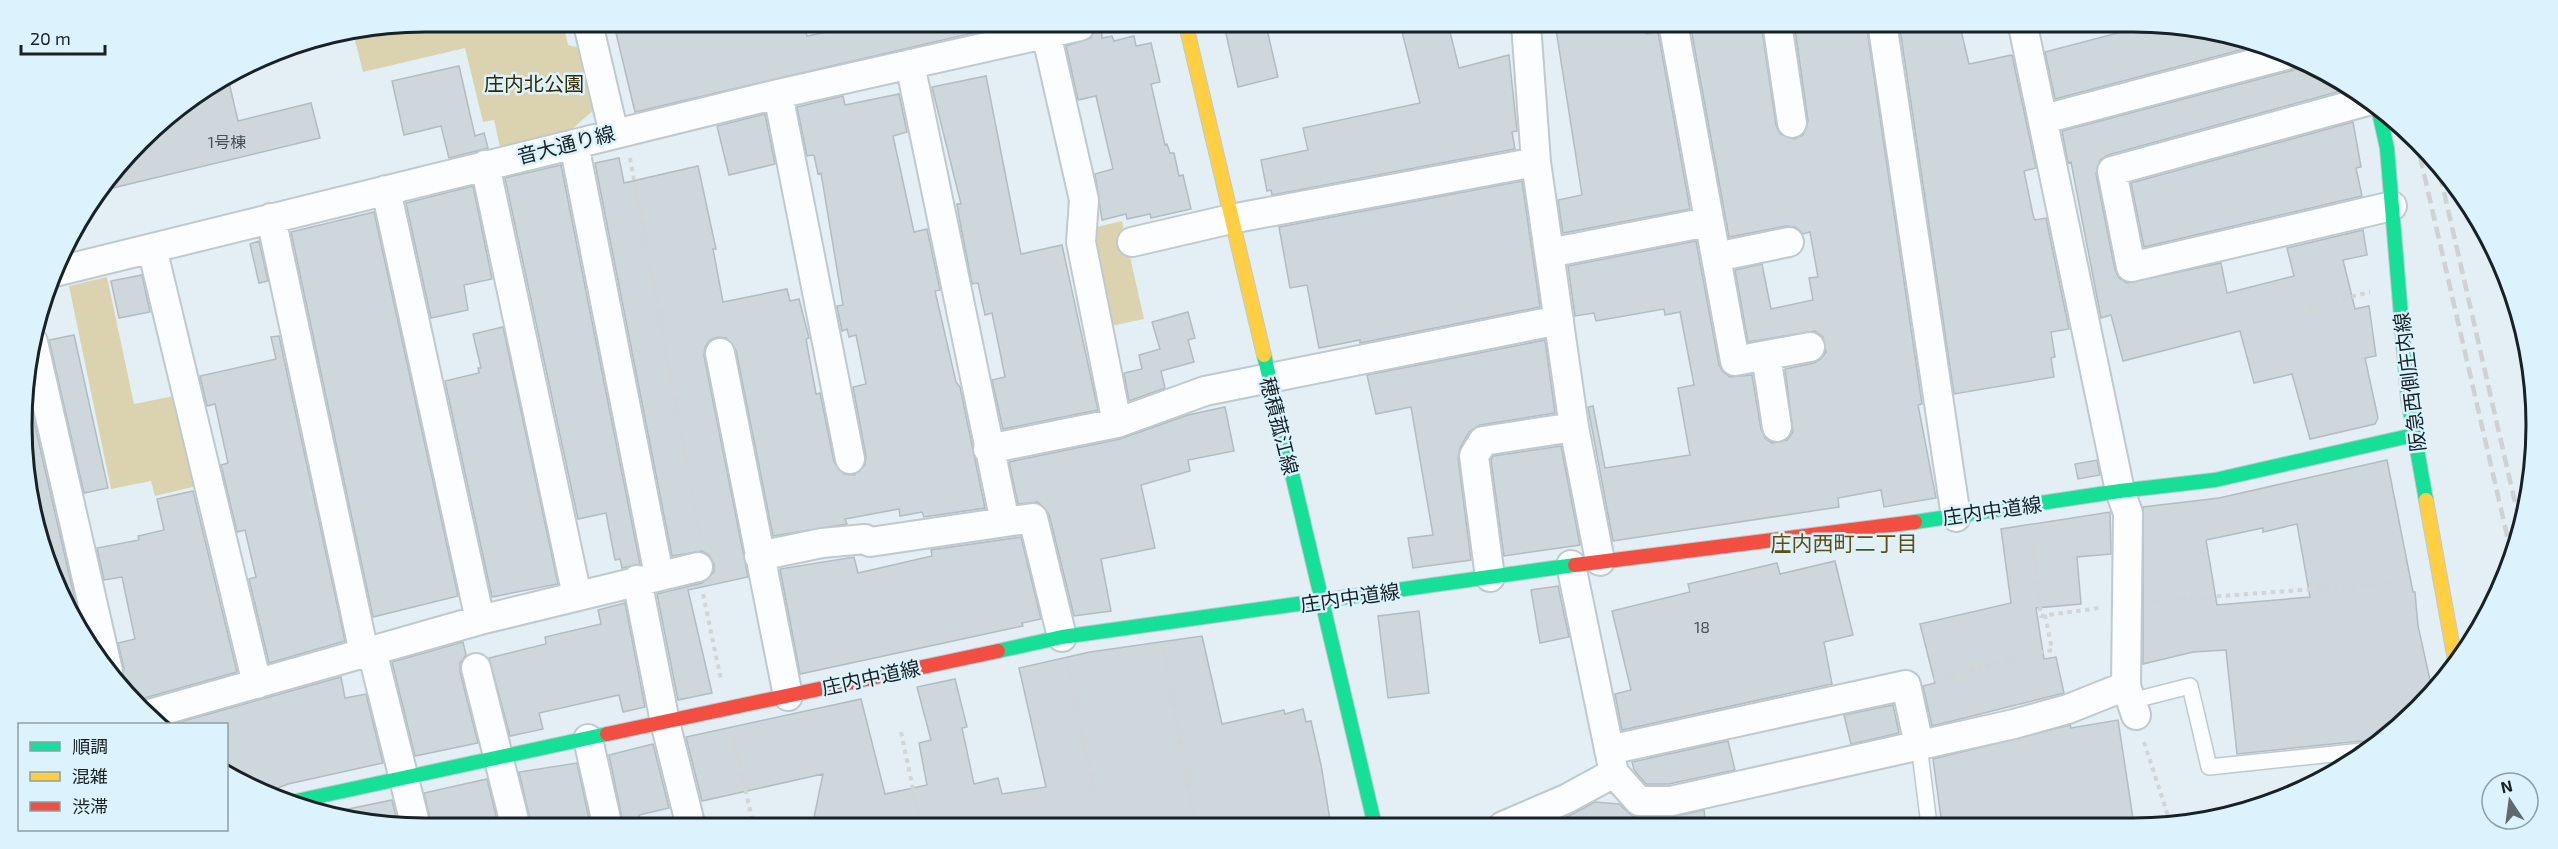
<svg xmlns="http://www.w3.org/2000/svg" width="2558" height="849" font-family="'Exo 2','Noto Sans JP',sans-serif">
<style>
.green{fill:#dbd3af}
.building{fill:#cdd7dc;stroke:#b2bcc1;stroke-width:1.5;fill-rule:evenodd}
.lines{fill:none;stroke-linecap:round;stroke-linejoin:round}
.lane-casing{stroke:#bfc9ce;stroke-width:18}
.street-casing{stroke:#bfc9ce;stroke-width:32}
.fast-casing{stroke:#bfc9ce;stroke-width:16}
.slow-casing{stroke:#bfc9ce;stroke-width:16}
.jam-casing{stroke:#bfc9ce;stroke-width:16}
.path{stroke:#d1d5d6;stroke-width:4;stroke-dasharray:4.5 4.5;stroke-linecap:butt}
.lane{stroke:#fbfdfe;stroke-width:15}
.street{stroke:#fbfdfe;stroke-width:28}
.fast{stroke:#16e098;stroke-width:14}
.slow{stroke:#ffcf43;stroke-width:14}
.jam{stroke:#f24e42;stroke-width:14}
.rail{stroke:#ced2d4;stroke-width:4.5;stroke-dasharray:12 6;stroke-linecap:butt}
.labels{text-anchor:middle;stroke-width:5;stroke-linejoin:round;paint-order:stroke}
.number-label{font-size:16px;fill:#475156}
.park-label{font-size:20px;fill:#352902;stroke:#dcf2fc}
.street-label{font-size:20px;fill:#182226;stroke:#dcf2fc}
.neighbourhood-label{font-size:21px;fill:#5f4d0f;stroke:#dcf2fc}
.rim{fill:none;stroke:#182226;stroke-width:3}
</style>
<rect width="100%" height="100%" fill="#e3eff5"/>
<path class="green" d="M564 28 568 45 580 48 595 109 572 129 500 147 494 120 483 122 465 48 363 72 352 29Z
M1122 221 1144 319 1106 327 1093 269 1097 227Z
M107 277 134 404 179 395 201 485 155 496 151 481 111 489 69 286Z"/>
<path class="building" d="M1794 22H1866L1922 404 1918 405 1936 498 1884 507 1881 490 1838 498 1839 507 1613 541 1588 407 1593 406 1605 468 1690 455 1678 388 1694 385 1680 312 1665 315 1664 309 1596 321 1594 313 1575 316 1568 266 1696 241 1719 365 1723 372 1730 377 1752 375 1761 429 1765 438 1772 443 1787 440 1793 432 1785 369 1814 363 1821 359 1826 352 1823 337 1815 331 1748 342 1735 270 1762 264 1771 309 1813 300 1809 278 1818 277 1810 232 1803 234 1795 227 1786 226 1729 237 1690 23H1761L1776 125 1780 134 1794 139 1803 135 1808 121Z
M1899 22H1959L1969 64 2012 55 2036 168 2024 171 2033 215 2035 220 2046 218 2069 329 2051 332 2055 357 2051 358 2054 377 1954 394Z
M1555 23H1644L1646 34 1658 32 1690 209 1563 233 1558 200 1582 195Z
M1400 24H1448L1459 68 1509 55 1517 131 1512 132 1515 149 1272 195 1271 190 1267 191 1261 160 1308 150 1303 128 1420 103Z
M2152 24 2238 35 2263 44 2055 99 2045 52Z
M1096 25H1101L1102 38 1112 36 1114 41 1134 36 1136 46 1151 43 1160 82 1151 84 1165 145 1167 144 1170 153H1174L1179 176 1183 175 1191 209 1151 218 1150 214 1127 219 1126 214 1102 220 1095 174 1113 169 1096 96 1078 100 1066 46 1091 38Z
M1224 25H1266L1278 77 1238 87Z
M976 26 977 32 635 112 616 33 641 27H805L807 36 852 27Z
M2305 60 2347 84 2348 89 2108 155 2100 160 2096 174 2115 270 2119 278 2127 283 2221 263 2227 293 2294 276 2287 248 2363 230 2367 255 2343 260 2355 309 2369 306 2376 356 2365 358 2378 418 2375 424 2310 439 2292 374 2254 383 2240 331 2123 361 2111 315 2101 318 2071 162 2068 163 2062 131 2294 70Z
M459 66 475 136 484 133 488 148 449 158 441 126 404 135 392 81Z
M986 76 1021 254 1062 245 1098 410 1003 429 992 380 1005 377 1001 357 992 313 985 315 978 283 972 284 960 222 957 204H961L932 87Z
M228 78 238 121 311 103 320 138 96 192 104 179 158 121Z
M899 94 907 132 893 136 914 232 927 229 940 290 935 291 956 382 960 387 985 508 924 517 922 512 900 516 899 509 845 519 847 524 773 536 736 350 726 338 717 337 710 340 705 347 704 356 748 577 688 590 712 693 678 700 657 594 702 583 714 572V564L709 555 702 551 672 556 595 163 619 158 624 183 698 166 716 249H713L723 302 787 289 790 301 799 299 809 338 806 339 816 394 820 393 834 462 844 474 854 475 865 465 866 456 853 387 866 384 856 335 849 337 847 329 842 331 837 306 843 305 821 173 818 174 814 155 807 156 797 107 843 96 845 105Z
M765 114 775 164 729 175 717 126Z
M2353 122 2361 167 2356 168 2362 196 2144 247 2131 183Z
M561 165 640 564 622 568 620 559 615 560 606 513 578 519 505 178Z
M1522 181 1540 307 1360 343V340L1319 348 1307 285 1290 288 1279 227Z
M473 186 492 279 464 285 468 310 431 318 406 203Z
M374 212 458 596 373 617 291 232Z
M259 241 268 281 259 283 250 244Z
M142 275 150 312 119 318 111 281Z
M1188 312 1195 338 1188 340 1194 362 1161 371 1165 388 1129 401 1124 373 1142 369 1139 355 1160 349 1152 322Z
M503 327 558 584 492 597 445 381 479 373 478 368H481L473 334Z
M74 335 108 488 84 493 49 340Z
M279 336 345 641 269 663 249 579 256 577 245 530 237 532 221 465 228 463 215 404 207 406 200 376 276 359 271 337Z
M1545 340 1555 413 1480 425 1469 432 1460 448 1458 458 1471 560 1413 568 1408 538 1433 535 1411 407 1376 414 1367 375Z
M24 378 75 600 68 602 35 529 22 451Z
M1225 407 1234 451 1188 460 1190 471 1141 485 1155 548 1101 559 1111 611 1074 616 1049 514 1038 502 1018 504 1009 462 1120 439 1188 415Z
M1561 446 1580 545 1504 556 1491 460 1493 456Z
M2097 460 2100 475 2078 479 2075 464Z
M2387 460 2413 592H2415L2418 626 2432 689 2400 728 2374 744 2361 741 2237 754 2226 650 2193 652 2143 664V507L2219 498ZM2297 524 2310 597 2217 605 2206 540 2263 528V532Z
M193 491 237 672 141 699 134 704 124 692 122 679 124 668 118 643 135 639 122 577 104 580 97 548 139 540 138 536 164 530 157 499Z
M2110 512 2111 554 2077 557 2081 604 2036 608 2044 659 2056 657 2064 693 1932 726 1923 686 1935 683 1920 624 2011 603 2001 529Z
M1021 537 1041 619 1022 623 1023 626 800 674 780 569 854 557 858 573 932 556 931 550Z
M1835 561 1853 635 1824 642 1832 684 1622 730 1615 694 1631 690 1612 611 1690 592 1688 584 1777 563 1780 574Z
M1558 586 1569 637 1540 643 1531 590Z
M625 603 645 707 623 712 619 695 539 713 543 729 510 736 489 658 546 644 545 637 601 624 598 610Z
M1419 611 1429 693 1388 698 1378 616Z
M1202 636 1222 724 1284 710 1285 714 1303 709 1306 722 1311 721 1321 765 1331 826 950 827 947 819 911 827H812L823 774 702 801 686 737 861 699 885 794 927 785 919 743 931 740 917 687 955 679 967 727 962 728 974 784 998 778 1002 794 1046 787 1019 668 1090 652Z
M463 642 466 655 460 663V672L478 743 415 756 392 662Z
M341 677 345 698 366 694 383 763 288 784 270 791 226 772V724H173Z
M1893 705 1899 733 1851 744 1844 715Z
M2118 720 2134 825H1942L1933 759 2070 725 2071 728Z
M1728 741 1735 770 1669 784H1646L1634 770 1632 762Z
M653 744 669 808 639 815 640 828H624L609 755Z
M577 763 591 828H532L519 772Z
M487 779 499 828H471L469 822 432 828 424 793Z
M392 800 398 825 336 816 339 811Z
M1595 802 1619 804 1632 816 1639 818 1671 817 1704 810 1706 826H1550Z"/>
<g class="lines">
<defs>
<path id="lane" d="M2131 701 2190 686 2209 767 2362 751
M1919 745 1929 825"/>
<path id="street" d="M1882 22 1956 517
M1673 23 1735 361 1810 347
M1777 23 1792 123
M1526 24 1536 162 1574 427 1600 561
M589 28 614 134
M1046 33 1084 200 1081 242 1117 423
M910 64 1005 522
M778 94 850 459
M2371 100 2112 171 2131 267 2392 206
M2044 119 2290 54
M574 144 659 575
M485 165 577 596
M386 190 480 620
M271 218 364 653
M1132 242 1231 219 1536 162
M152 248 257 684
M1549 253 1708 222
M1716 257 1789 242
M55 272 778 94 1080 26
M33 342 108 671
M720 353 788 696
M1766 355 1777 427
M988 449 1117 423 1205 391 1559 320
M759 556 822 543 865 539 870 542 1033 518 1062 637
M1490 577 1474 456 1483 441 1574 427
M637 580 665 722 691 827
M372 651 416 827
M476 668 516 828
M2126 686 2136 715
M146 715 480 620 698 567
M588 739 608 828
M1609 750 1906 685 1919 745
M1614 773 1639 801H1671L2014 724 2068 709 2126 686 2128 513 2120 491 2022 21
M1503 826 1566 799 1614 773 1571 565"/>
<path id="fast" d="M2377 103 2387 148 2408 399 2426 500
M1264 355 1375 826
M1915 522 2120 491 2215 480 2414 435
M998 651 1062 637 1575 565
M292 802 607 734"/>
<path id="slow" d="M1186 25 1264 355
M2426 500 2455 660"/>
<path id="jam" d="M1575 565 1915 522
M607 734 998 651"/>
</defs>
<use href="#lane" class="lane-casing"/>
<use href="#street" class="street-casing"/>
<use href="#fast" class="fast-casing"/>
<use href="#slow" class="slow-casing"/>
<use href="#jam" class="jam-casing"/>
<path class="path" d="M630 158 701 540
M2308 308 2370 292
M2032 535 2041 616 2099 608
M703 594 721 680
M2154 601 2410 582
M1164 651 1196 827
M1068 666 1101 827
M1934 679 2052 650 2045 615
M901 732 921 827
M733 737 754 827
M2144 742 2171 825"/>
<use href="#lane" class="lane"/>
<use href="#street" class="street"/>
<use href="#fast" class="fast"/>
<use href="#slow" class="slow"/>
<use href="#jam" class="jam"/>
<path class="rail" d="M2416 139 2512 557
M2436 157 2522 533"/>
</g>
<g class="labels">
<g class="number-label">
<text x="227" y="148">1号棟</text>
<text x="1702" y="633">18</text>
</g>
<g class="park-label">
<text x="534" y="91">庄内北公園</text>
</g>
<g class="street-label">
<text transform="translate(566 145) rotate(-14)" y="7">音大通り線</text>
<text transform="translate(2410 382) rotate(-97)" y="7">阪急西側庄内線</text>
<text transform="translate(1279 426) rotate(76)" y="7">穂積菰江線</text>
<text transform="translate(1992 511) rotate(-8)" y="7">庄内中道線</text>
<text transform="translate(1350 598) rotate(-8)" y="7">庄内中道線</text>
<text transform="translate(871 678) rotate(-12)" y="7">庄内中道線</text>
</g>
<g class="neighbourhood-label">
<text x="1844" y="551">庄内西町二丁目</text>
</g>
</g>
<path d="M0 0H2558V849H0ZM425 32H2133A393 393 0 0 1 2526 425V425A393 393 0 0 1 2133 818H425A393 393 0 0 1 32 425V425A393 393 0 0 1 425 32Z" fill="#dcf2fc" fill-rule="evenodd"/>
<path class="rim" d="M425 32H2133A393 393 0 0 1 2526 425V425A393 393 0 0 1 2133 818H425A393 393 0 0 1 32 425V425A393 393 0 0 1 425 32Z"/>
<rect x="18" y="723" width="210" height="108" fill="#dcf2fc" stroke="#8e9fa6" stroke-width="1.5"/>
<rect x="30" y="742" width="30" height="9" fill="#16e098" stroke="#8e9fa6" stroke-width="1.5"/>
<text x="72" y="753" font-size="18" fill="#182226">順調</text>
<rect x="30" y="772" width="30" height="9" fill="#ffcf43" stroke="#8e9fa6" stroke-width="1.5"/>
<text x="72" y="783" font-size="18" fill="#182226">混雑</text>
<rect x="30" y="802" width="30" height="9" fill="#f24e42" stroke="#8e9fa6" stroke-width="1.5"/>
<text x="72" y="813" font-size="18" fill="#182226">渋滞</text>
<g transform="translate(2510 801) rotate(347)"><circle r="28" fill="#dcf2fc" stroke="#8e9fa6" stroke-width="1.5"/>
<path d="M0-4.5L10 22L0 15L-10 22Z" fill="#5f6a6e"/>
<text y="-9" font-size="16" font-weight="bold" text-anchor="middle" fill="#182226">N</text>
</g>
<path d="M21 45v9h84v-9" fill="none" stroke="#182226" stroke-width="3"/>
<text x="30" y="45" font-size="18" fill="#182226" stroke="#dcf2fc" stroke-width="4.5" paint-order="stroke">20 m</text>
</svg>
